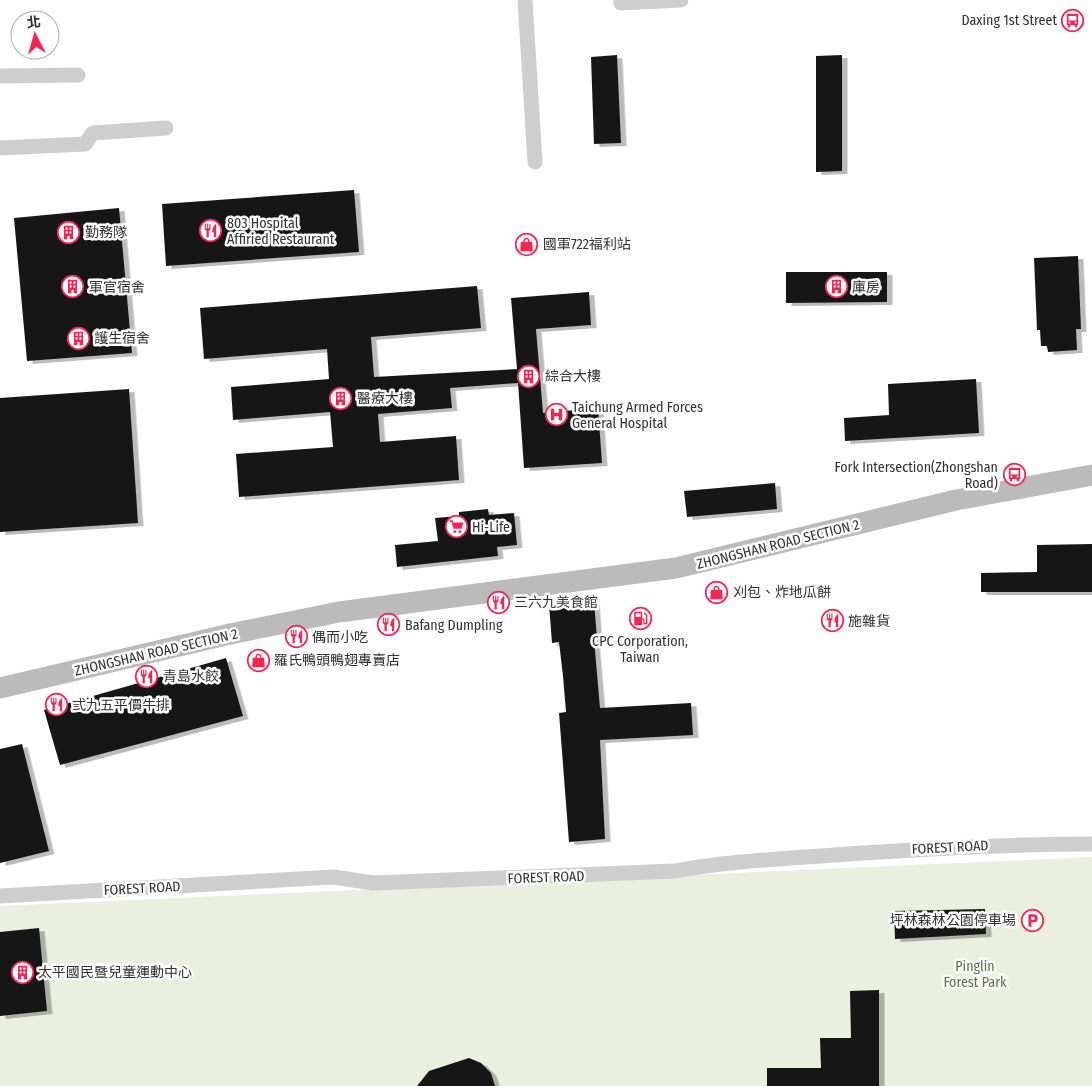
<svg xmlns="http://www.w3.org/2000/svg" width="1092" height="1086" font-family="'Fira Sans Condensed','Noto Sans TC',sans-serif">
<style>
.green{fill:#eaefdf}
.building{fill:#181818;filter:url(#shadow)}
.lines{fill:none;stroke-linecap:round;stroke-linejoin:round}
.street{stroke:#cecece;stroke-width:15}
.secondary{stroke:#bbb;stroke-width:21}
.labels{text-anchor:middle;stroke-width:5;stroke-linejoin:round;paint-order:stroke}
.poi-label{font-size:14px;fill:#313131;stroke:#fff;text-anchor:start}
.street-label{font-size:14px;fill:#313131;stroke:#fff}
.park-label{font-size:14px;fill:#5c7239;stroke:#fff}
</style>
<defs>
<filter id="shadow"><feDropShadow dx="5.5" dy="3" stdDeviation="0" flood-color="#0004"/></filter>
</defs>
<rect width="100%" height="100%" fill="#fff"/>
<path class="green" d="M1092 857V1086H0V906Z"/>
<path class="building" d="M617 55 621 143 594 144 591 57Z
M842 55V171L816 172V56Z
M354 190 359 252 166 266 162 204Z
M119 208 132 353 27 361 14 218Z
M1078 256 1081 329H1076L1077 350 1048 352 1047 346H1041L1040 330H1037L1034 258Z
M786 272H887V302L786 303Z
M477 286 481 328 371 337 374 377 517 369 511 298 589 292 591 325 536 329 543 413 598 408 602 463 524 468 518 383 450 388 452 408 378 414 380 442 456 436 459 480 239 497 236 454 333 447 330 412 233 420 231 387 329 379 327 349 204 359 200 308Z
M976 379 979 433 845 441 844 418 889 415 888 384Z
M129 389 138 523 0 532V398Z
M775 483 777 509 687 517 684 491Z
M488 509 489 515 514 513 517 545 497 547 498 556 397 567 395 545 438 541 435 518 459 516V512Z
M1092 544V592H981V573L1037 572V545Z
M594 601 597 639H594L600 708 691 703 693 735 600 740 605 839 569 842 559 713 566 712 563 676 559 642 552 643 549 604Z
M226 658 243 716 60 765 44 710Z
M22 744 49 851 0 863V749Z
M985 909 986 934 895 939 894 911Z
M39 928 47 1011 0 1016V932Z
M879 990V1086H767V1068H821L820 1038H851L850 991Z
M469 1058 481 1063 491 1073 495 1086H417L429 1071Z"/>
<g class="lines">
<path class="street" d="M525 0 535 162
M621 0V3L681 0
M0 76 78 75
M0 148 85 144 93 133 166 128
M0 896 334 877 373 883 675 871C728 861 781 859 834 855 920 849 1006 844 1092 844"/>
<path class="secondary" d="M0 688 230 634 339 612 676 568 956 500 1092 475"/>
</g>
<defs>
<symbol id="bus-ring" viewBox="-11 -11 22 22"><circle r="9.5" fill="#fff" stroke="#f62653" stroke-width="1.5"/><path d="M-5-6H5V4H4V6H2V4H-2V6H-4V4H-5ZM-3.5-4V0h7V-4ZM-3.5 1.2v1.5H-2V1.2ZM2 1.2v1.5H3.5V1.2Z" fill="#f62653"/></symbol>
<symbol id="restaurant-ring" viewBox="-11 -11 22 22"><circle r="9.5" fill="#fff" stroke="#f62653" stroke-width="1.5"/><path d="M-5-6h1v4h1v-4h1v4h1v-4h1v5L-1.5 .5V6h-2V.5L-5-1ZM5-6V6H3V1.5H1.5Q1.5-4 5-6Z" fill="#f62653"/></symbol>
<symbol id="building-ring" viewBox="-11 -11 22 22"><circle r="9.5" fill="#fff" stroke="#f62653" stroke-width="1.5"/><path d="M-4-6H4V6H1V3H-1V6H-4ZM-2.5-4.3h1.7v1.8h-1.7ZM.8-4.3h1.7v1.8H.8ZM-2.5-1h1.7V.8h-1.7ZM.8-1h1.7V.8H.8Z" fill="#f62653"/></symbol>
<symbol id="shop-ring" viewBox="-11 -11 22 22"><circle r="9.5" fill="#fff" stroke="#f62653" stroke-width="1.5"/><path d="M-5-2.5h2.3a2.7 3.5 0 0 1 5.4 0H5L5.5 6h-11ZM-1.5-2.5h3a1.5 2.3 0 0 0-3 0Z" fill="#f62653"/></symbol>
<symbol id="hospital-ring" viewBox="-11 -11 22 22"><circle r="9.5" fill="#fff" stroke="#f62653" stroke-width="1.5"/><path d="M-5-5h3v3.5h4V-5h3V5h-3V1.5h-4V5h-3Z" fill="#f62653"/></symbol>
<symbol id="supermarket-ring" viewBox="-11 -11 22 22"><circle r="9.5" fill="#fff" stroke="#f62653" stroke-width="1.5"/><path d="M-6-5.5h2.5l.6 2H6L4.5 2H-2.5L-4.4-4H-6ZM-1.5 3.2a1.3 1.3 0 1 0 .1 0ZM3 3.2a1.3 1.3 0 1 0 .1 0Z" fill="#f62653"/></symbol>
<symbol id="fuel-ring" viewBox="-11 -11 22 22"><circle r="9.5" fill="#fff" stroke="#f62653" stroke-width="1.5"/><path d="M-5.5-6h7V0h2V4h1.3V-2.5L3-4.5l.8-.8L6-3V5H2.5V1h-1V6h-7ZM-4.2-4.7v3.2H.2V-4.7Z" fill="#f62653"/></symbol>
<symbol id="parking-ring" viewBox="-11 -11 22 22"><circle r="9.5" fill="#fff" stroke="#f62653" stroke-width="1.5"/><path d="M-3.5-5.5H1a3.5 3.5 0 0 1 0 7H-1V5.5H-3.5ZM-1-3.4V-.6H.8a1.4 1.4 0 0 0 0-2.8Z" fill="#f62653"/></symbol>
</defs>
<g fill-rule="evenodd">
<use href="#bus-ring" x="1060" y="8" width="25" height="25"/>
<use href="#restaurant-ring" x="198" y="218" width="25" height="25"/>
<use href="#building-ring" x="56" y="220" width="25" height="25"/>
<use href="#shop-ring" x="514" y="232" width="25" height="25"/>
<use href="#building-ring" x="60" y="274" width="25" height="25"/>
<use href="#building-ring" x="824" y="274" width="25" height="25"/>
<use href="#building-ring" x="66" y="326" width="25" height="25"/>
<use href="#building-ring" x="516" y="364" width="25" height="25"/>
<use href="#building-ring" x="328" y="386" width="25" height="25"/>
<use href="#hospital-ring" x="544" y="402" width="25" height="25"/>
<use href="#bus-ring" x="1002" y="462" width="25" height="25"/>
<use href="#supermarket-ring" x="444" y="514" width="25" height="25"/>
<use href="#shop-ring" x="704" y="580" width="25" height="25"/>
<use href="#restaurant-ring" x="486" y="590" width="25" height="25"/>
<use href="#fuel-ring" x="628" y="606" width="25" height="25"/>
<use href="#restaurant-ring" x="820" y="608" width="25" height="25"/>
<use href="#restaurant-ring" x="376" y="612" width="25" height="25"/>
<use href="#restaurant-ring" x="284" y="624" width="25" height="25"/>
<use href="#shop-ring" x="246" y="648" width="25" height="25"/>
<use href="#restaurant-ring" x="134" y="664" width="25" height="25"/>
<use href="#restaurant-ring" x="44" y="692" width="25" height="25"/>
<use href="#parking-ring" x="1020" y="908" width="25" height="25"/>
<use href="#building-ring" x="10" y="960" width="25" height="25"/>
</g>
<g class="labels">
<g class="poi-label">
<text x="1057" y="25" text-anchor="end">Daxing 1st Street</text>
<text x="227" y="228">803 Hospital<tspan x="227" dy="16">Affiried Restaurant</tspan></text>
<text x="85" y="237">勤務隊</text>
<text x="543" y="249">國軍722福利站</text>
<text x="89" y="292">軍官宿舍</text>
<text x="852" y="292">庫房</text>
<text x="94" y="343">護生宿舍</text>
<text x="545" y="381">綜合大樓</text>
<text x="357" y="403">醫療大樓</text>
<text x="572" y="412">Taichung Armed Forces<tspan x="572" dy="16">General Hospital</tspan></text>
<text x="998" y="472" text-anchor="end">Fork Intersection(Zhongshan<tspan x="998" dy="16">Road)</tspan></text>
<text x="472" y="532">Hi-Life</text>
<text x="733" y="597">刈包、炸地瓜餅</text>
<text x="514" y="607">三六九美食館</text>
<text x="848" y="626">施雜貨</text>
<text x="405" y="630">Bafang Dumpling</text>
<text x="312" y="642">偶而小吃</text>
<text x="640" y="646" text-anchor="middle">CPC Corporation,<tspan x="640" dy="16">Taiwan</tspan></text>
<text x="274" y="665">羅氏鴨頭鴨翅專賣店</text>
<text x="163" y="681">青島水餃</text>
<text x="72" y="710">弎九五平價牛排</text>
<text x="1016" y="925" text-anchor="end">坪林森林公園停車場</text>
<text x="38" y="977">太平國民暨兒童運動中心</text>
</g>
<g class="street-label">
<text transform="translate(778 544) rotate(-14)" y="5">ZHONGSHAN ROAD SECTION 2</text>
<text transform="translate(156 652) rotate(-13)" y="5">ZHONGSHAN ROAD SECTION 2</text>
<text transform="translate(950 847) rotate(-3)" y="5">FOREST ROAD</text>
<text transform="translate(546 877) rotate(-2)" y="5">FOREST ROAD</text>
<text transform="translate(142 888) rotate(-3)" y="5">FOREST ROAD</text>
</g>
<g class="park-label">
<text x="975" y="971">Pinglin<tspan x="975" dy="16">Forest Park</tspan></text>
</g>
</g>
<g transform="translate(35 35) rotate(354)"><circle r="24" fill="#ffffff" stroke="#adadad"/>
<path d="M0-4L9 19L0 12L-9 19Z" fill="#f62653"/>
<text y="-8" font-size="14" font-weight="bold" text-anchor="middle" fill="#313131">北</text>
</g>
</svg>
